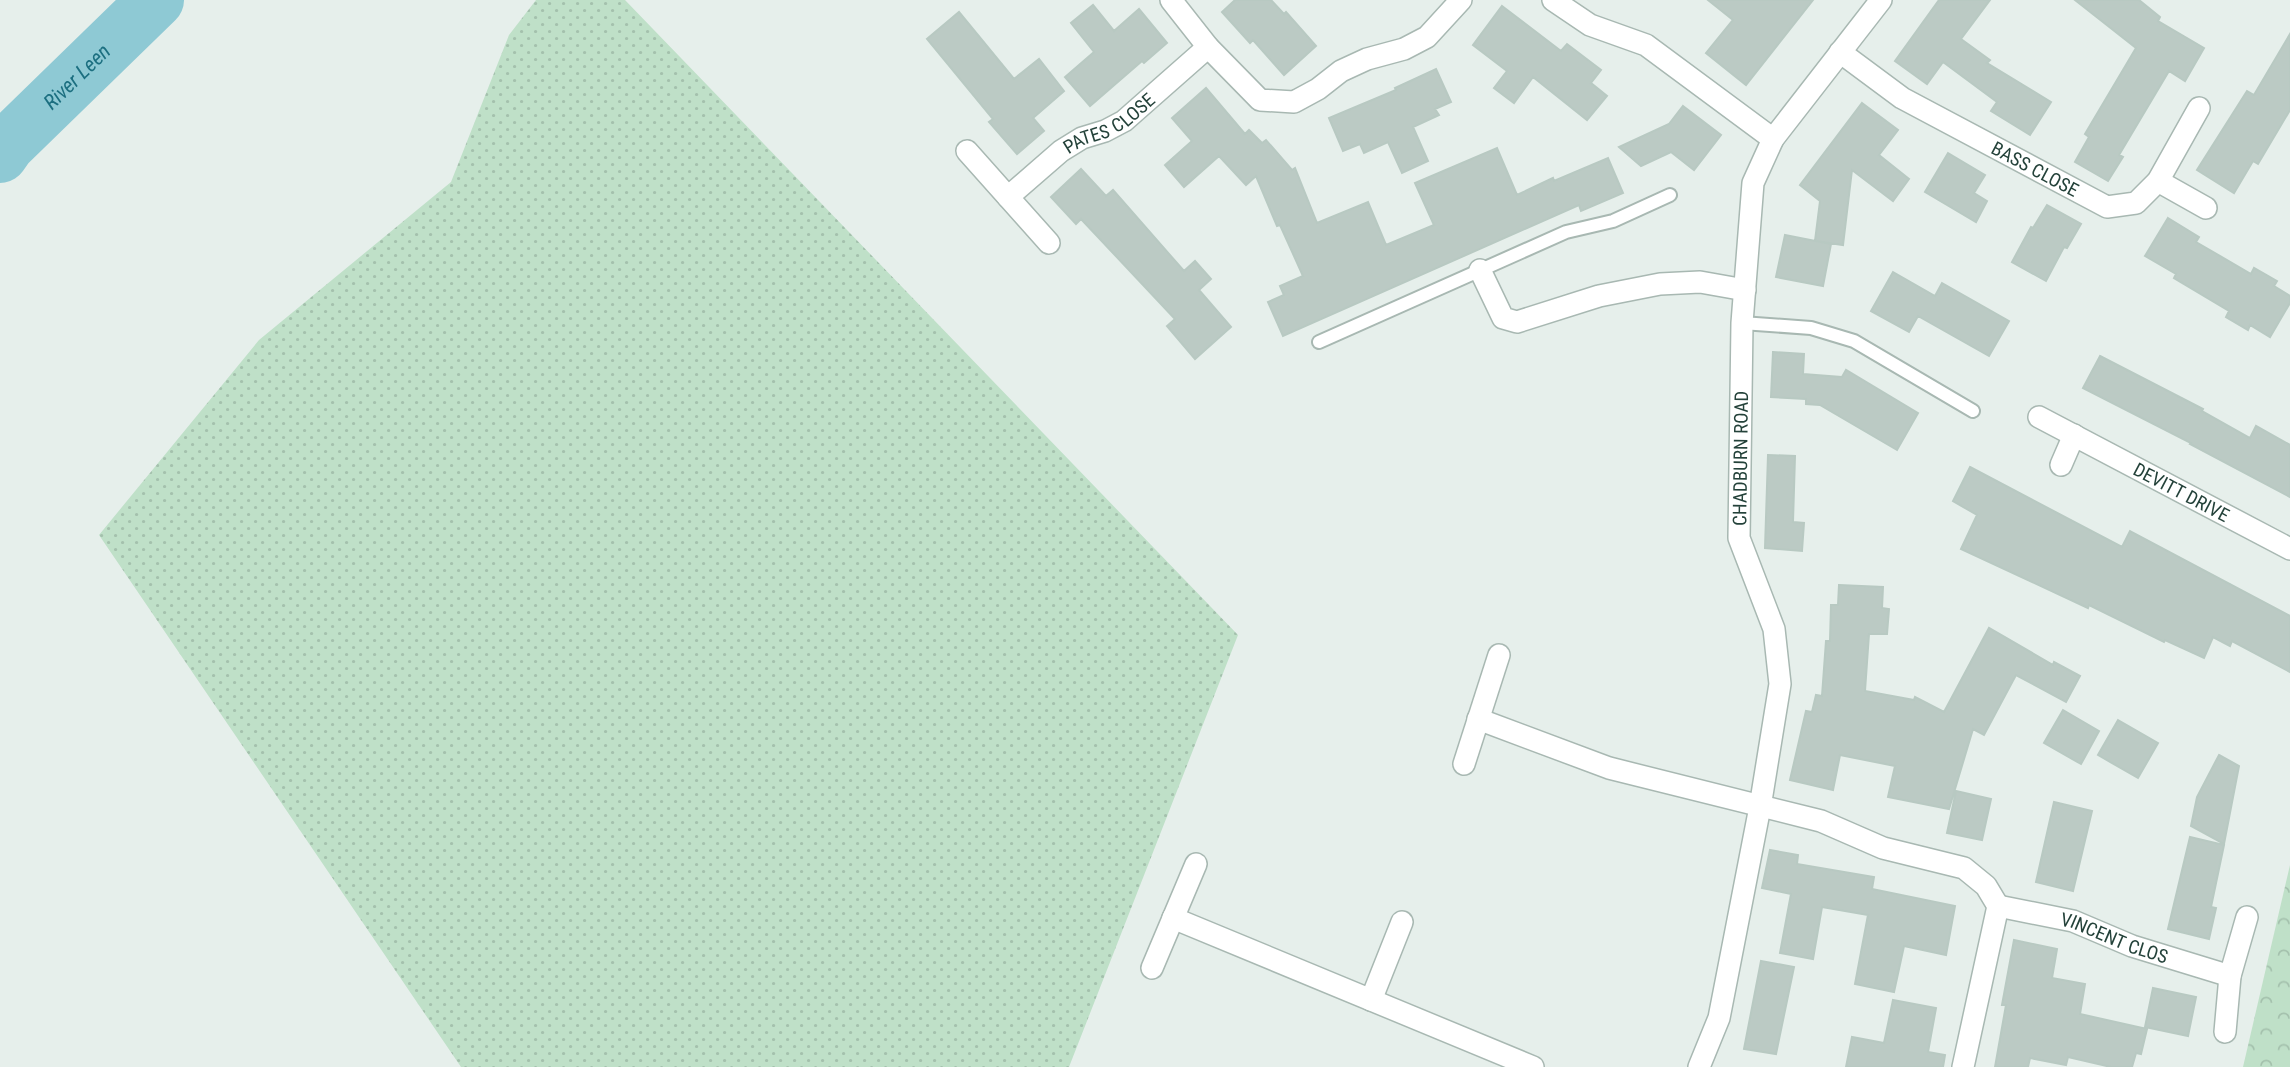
<svg xmlns="http://www.w3.org/2000/svg" width="2290" height="1067" font-family="'Roboto Condensed',sans-serif">
<style>
.grass{fill:url(#grass-dots)}
.forest{fill:url(#forest-crowns)}
.lines{fill:none;stroke-linecap:round;stroke-linejoin:round}
.river{stroke:#8ec9d4;stroke-width:56}
.building{fill:#bbcac4;stroke:#b8c9c2;stroke-width:2}
.lane-casing{stroke:#a8b8b2;stroke-width:16}
.street-casing{stroke:#a8b8b2;stroke-width:24}
.lane{stroke:#fff;stroke-width:12}
.street{stroke:#fff;stroke-width:21}
.labels{text-anchor:middle;stroke-width:7;stroke-linejoin:round;paint-order:stroke}
.street-label{font-size:19px;fill:#24423a;stroke:#f7fbf9}
.water-label{font-size:21px;font-style:italic;fill:#1c6f80;stroke:#f7fbf9}
</style>
<defs>
<pattern id="grass-dots" width="8" height="8" patternUnits="userSpaceOnUse" patternTransform="scale(1.75)"><rect width="8" height="8" fill="#bfe0c8"/><path d="M2 2h.1M6 6h.1" fill="none" stroke="#a4c1ad" stroke-width="1.8" stroke-linecap="round"/></pattern>
<pattern id="forest-crowns" width="20" height="18" patternUnits="userSpaceOnUse" patternTransform="scale(1.75)"><rect width="20" height="18" fill="#bfe0c8"/><path d="M2 6a3 3 0 1 1 6 0M12 15a3 3 0 1 1 6 0" fill="none" stroke="#a4c1ad"/></pattern>
</defs>
<rect width="100%" height="100%" fill="#e6efeb"/>
<path class="grass" d="M536 0H625L1238 635 1069 1067H461L99 535 259 340 451 182 509 35Z"/>
<path class="forest" d="M2290 865V1067H2243Z"/>
<g class="lines">
<path class="river" id="s1" d="M0 155 7 145 156 0"/>
</g>
<path class="building" d="M1235 0H1271L1284 14 1286 12 1316 46 1284 75 1253 40 1250 43 1222 12Z
M1708 0H1813L1746 85 1706 53 1733 20Z
M1939 0H1990L1961 39 1990 60 1987 63 2051 102 2030 135 1991 111 1997 102 1943 62 1927 84 1895 61Z
M2075 0H2139L2160 17 2158 21 2204 48 2185 81 2169 71 2119 155 2123 157 2108 181 2075 162 2089 137 2085 134 2136 48Z
M1093 5 1114 31 1139 9 1167 43 1144 63 1142 61 1090 106 1065 77 1094 52 1071 23Z
M1502 6 1561 51 1567 44 1601 70 1591 83 1607 96 1587 120 1533 77 1514 103 1494 88 1507 71 1473 45Z
M959 12 1014 79 1039 59 1064 91 1033 118 1044 131 1017 154 989 122 993 119 927 39Z
M2290 34V110L2258 164 2253 161 2234 193 2197 170 2247 91 2254 95Z
M1436 69 1451 102 1435 109 1439 115 1413 127 1428 161 1402 173 1388 142 1364 153 1360 144 1343 151 1329 118 1396 90 1395 88Z
M1206 88 1245 134 1249 130 1262 143 1266 140 1292 170 1295 168 1317 223 1368 202 1386 245 1434 225 1415 183 1497 148 1517 195 1553 178 1554 181 1608 158 1623 193 1581 211 1579 205 1283 336 1268 302 1284 295 1280 286 1303 276 1280 225 1277 226 1256 176 1246 185 1219 156 1184 187 1165 165 1192 141 1172 118Z
M1862 103 1898 130 1879 155 1909 179 1893 201 1852 170 1843 245 1815 241 1820 201 1800 185Z
M1683 106 1721 135 1694 170 1671 152 1641 166 1619 147 1669 124Z
M1948 153 1985 175 1974 193 1987 201 1976 222 1925 192Z
M1081 169 1106 196 1113 190 1184 271 1195 261 1211 279 1199 290 1231 327 1195 359 1167 326 1175 319 1081 219 1076 224 1051 197Z
M2047 205 2081 224 2067 248 2064 247 2046 281 2012 262 2031 227 2033 228Z
M2168 218 2199 237 2196 242 2251 274 2254 268 2277 281 2274 286 2290 296V303L2270 337 2250 325 2248 330 2226 317 2229 311 2174 278 2176 274 2145 256Z
M1785 235 1831 244 1823 286 1776 277Z
M1893 272 1935 296 1942 283 2009 321 1989 356 1918 316 1909 332 1871 311Z
M1773 352 1804 354 1803 374 1842 377 1846 370 1918 413 1897 450 1820 405 1806 404V399L1771 397Z
M2100 356 2203 409 2202 411 2250 438 2256 426 2290 445V497L2190 444 2191 443 2083 388Z
M1768 455 1795 456 1793 522 1804 523 1802 551 1765 548Z
M1970 467 2122 547 2130 531 2290 616V672L2232 641 2230 646 2213 637 2204 658 2165 640 2164 642 2089 605 2088 608 1961 549 1977 515 1953 501Z
M1839 585 1883 587 1882 608 1889 609 1887 634H1869L1865 691 1914 700 1915 697 1944 712 1989 628 2053 665 2054 662 2080 676 2066 702 2016 675 1984 735 1973 729 1949 809 1888 797 1895 766 1840 755 1833 790 1790 780 1806 711 1812 712 1816 695 1822 696 1826 641H1830L1831 605H1838Z
M2063 710 2099 731 2081 764 2044 743Z
M2118 720 2158 743 2138 778 2098 755Z
M2219 755 2239 766 2224 844 2191 826 2197 797Z
M1956 791 1991 799 1982 840 1947 833Z
M2054 802 2092 811 2073 891 2036 882Z
M2190 837 2224 845 2211 907 2216 908 2209 939 2168 929Z
M1770 850 1798 855 1797 864 1874 877 1872 889 1955 906 1946 955 1904 946 1894 992 1855 984 1868 915 1822 907 1813 959 1780 953 1791 894 1762 888Z
M2014 940 2057 949 2052 978 2085 984 2080 1014 2147 1029 2141 1054 2136 1053 2132 1067H2111L2068 1057 2066 1065 2030 1058 2028 1067H1995L2006 1005H2002Z
M1761 961 1794 967 1776 1054 1744 1049Z
M2153 988 2196 997 2188 1036 2145 1027Z
M1893 1000 1936 1008 1928 1052 1945 1055 1943 1067H1846L1852 1037 1884 1043Z"/>
<g class="lines">
<defs>
<path id="lane" d="M1742 323 1811 328 1854 341 1973 411
M1319 342 1566 232 1613 221 1670 195"/>
<g id="street">
<path d="M1171 0 1208 47 1260 100 1294 102 1318 89 1341 71 1367 59 1404 49 1427 37 1461 0"/>
<path d="M1553 0 1590 25 1646 45 1773 139"/>
<path id="s2" d="M1840 52 1902 98 2107 207 2136 203 2158 181 2199 108"/>
<path d="M967 151 1049 243"/>
<path d="M2158 181 2206 208"/>
<path id="s3" d="M1008 197 1061 151 1082 138 1105 131 1124 121 1208 47"/>
<path d="M1480 270 1503 318 1517 322 1599 296 1660 284 1700 282 1745 290"/>
<path id="s4" d="M2039 417 2290 549"/>
<path d="M2061 465 2074 435"/>
<path d="M1478 719 1609 768 1821 821 1883 848 1964 868 1986 886 1998 906 1963 1067"/>
<path d="M1464 764 1499 655"/>
<path id="s5" d="M1998 906 2073 921 2132 946 2230 976"/>
<path d="M1173 918 1533 1067"/>
<path d="M1152 968 1196 864"/>
<path d="M1371 1000 1402 922"/>
<path d="M2225 1032 2230 976 2247 917"/>
<path id="s6" d="M1699 1067 1719 1018 1760 807 1780 684 1774 629 1739 538 1742 323 1753 183 1773 139 1881 0"/>
</g>
</defs>
<use href="#lane" class="lane-casing"/>
<use href="#street" class="street-casing"/>
<use href="#lane" class="lane"/>
<use href="#street" class="street"/>
</g>
<g class="labels">
<g class="street-label">
<text dy="7" stroke="none"><textPath href="#s3" startOffset="126">PATES CLOSE</textPath></text>
<text dy="7" stroke="none"><textPath href="#s2" startOffset="228">BASS CLOSE</textPath></text>
<text dy="7" stroke="none"><textPath href="#s6" startOffset="625">CHADBURN ROAD</textPath></text>
<text dy="7" stroke="none"><textPath href="#s4" startOffset="161">DEVITT DRIVE</textPath></text>
<text dy="7" stroke="none"><textPath href="#s5" startOffset="121">VINCENT CLOS</textPath></text>
</g>
<g class="water-label">
<text dy="7" stroke="none"><textPath href="#s1" startOffset="110">River Leen</textPath></text>
</g>
</g>
</svg>
